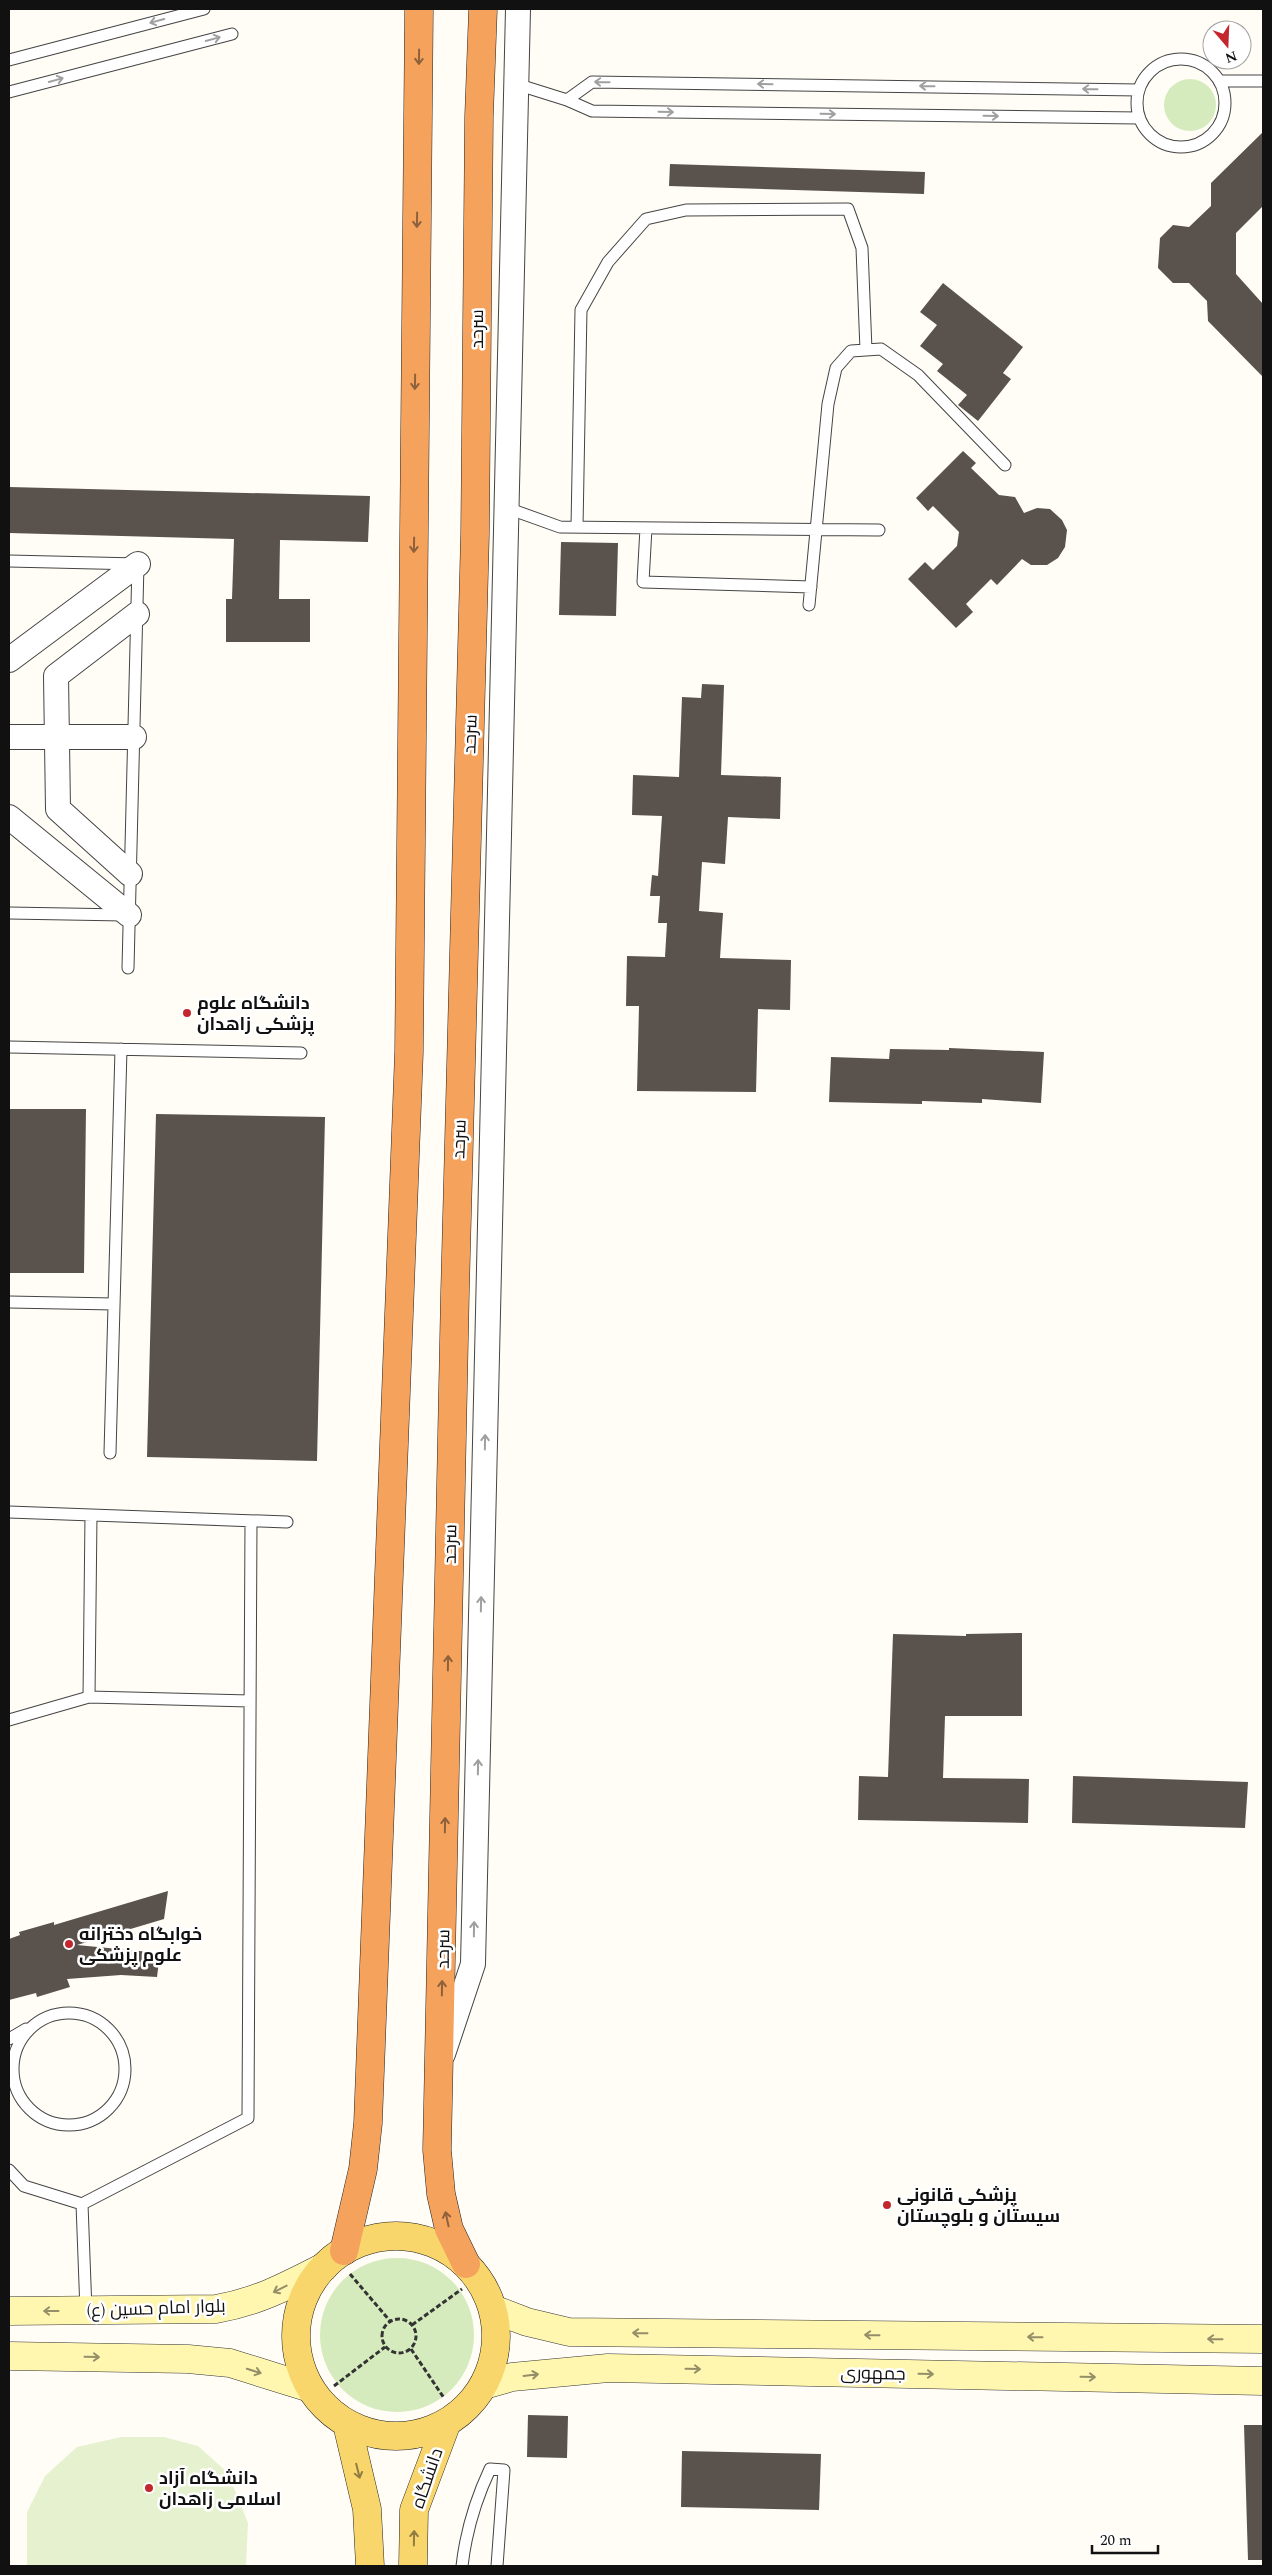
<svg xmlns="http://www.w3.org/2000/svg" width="1272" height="2575" font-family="Spectral,Cairo,serif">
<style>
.green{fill:#d5ebbd}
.pitch{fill:#e6f2cf}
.building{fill:#5a524d}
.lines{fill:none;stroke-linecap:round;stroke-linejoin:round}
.lane-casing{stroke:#444;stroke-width:13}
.street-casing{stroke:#444;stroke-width:26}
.secondary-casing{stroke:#333;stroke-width:29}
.primary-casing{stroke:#222;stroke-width:29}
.highway-casing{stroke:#222;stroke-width:29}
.path{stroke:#333;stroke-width:3;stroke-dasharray:5 2.5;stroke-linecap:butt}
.lane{stroke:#fff;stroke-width:11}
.street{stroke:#fff;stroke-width:24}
.secondary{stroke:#fff6b0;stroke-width:28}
.primary{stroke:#f9d66b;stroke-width:28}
.highway{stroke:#f5a25d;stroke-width:28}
.oneway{stroke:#a0a0a0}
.oneway2{stroke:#8e613b}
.oneway3{stroke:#948f68}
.oneway4{stroke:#917d42}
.poi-dot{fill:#c4262e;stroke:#fff;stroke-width:2}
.labels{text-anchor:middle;stroke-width:5;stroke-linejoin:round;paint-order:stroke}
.street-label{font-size:18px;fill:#111;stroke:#fff}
.poi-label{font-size:18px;font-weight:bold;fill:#111;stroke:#fff;text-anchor:start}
</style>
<rect width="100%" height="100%" fill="#fffdf5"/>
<path class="green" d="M1164 105a26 26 0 1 1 52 0a26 26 0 1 1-52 0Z
M320 2335a77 77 0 1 1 154 0a77 77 0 1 1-154 0Z"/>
<path class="pitch" d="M121 2437H164L198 2446 228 2473 248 2523 246 2566H27V2512L45 2476 77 2447Z"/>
<path class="building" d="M1263 132V206L1236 233V274L1263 304V377L1208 321 1207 301 1189 283H1173L1158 268 1160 238 1173 225 1189 227 1211 206V183Z
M670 164 925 172 924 194 669 186Z
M943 283 1023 347 1003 373 1011 379 978 421 958 405 967 395 937 371 943 364 920 346 937 325 920 312Z
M963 451 976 463 971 468 999 495 1015 497 1024 513 1037 508 1050 509 1062 520 1067 530 1065 547 1058 558 1047 565H1031L1022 559 997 585 991 579 966 604 973 612 956 628 908 579 925 562 933 570 957 546 959 532 933 506 928 511 916 498Z
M9 487 370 496 368 542 280 540 279 599H310V642H226V599H232L234 539 9 533Z
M561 542 618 543 616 616 559 615Z
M702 684 724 685 721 775 781 777 780 819 728 817 725 864 702 862 699 911 723 913 720 958 791 960 790 1010 758 1009 756 1092 637 1091 639 1006H626L627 956 665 957 667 923H658L660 896H650L652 875 658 876 662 816 632 815 633 775 679 777 682 697 701 698Z
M949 1048 1044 1052 1041 1103 982 1099V1103L922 1101V1104L829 1102 831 1057 889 1059 890 1049 949 1050Z
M9 1109H86L84 1273H9Z
M156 1114 325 1117 317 1461 147 1457Z
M1022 1633V1716H945L943 1778 1029 1779 1028 1823 858 1820 859 1776 888 1777 893 1634 966 1636V1634Z
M1073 1776 1248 1782 1245 1828 1072 1823Z
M168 1891 164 1919 77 1945 160 1953 157 1977 121 1975 67 1979 70 1987 37 1997 36 1993 9 2000V1939L20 1935 19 1932 54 1922V1925Z
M528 2415 568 2416 567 2458 527 2457Z
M1244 2425H1263V2560H1248Z
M682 2451 821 2454 819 2510 681 2507Z"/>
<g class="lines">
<defs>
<path id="lane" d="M1137 103a44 44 0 1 1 88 0a44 44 0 1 1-88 0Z
M9 60 204 9
M1219 81H1263
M516 84 567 100 592 111 1139 118
M9 92 232 34
M567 100 592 82 1139 90
M507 508 560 527 879 530
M577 527 581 310 608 262 646 219 686 210 848 209 862 248 866 350
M646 528 643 582 811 587
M9 561 138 564 128 968
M809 605 828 404 836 368 851 351 881 349 918 375 1005 465
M9 913 124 915
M9 1047 301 1053
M9 1302 114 1304
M110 1453 121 1049
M9 1512 287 1522
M89 1697 91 1515
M9 1720 89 1697 250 1701
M13 2069a56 56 0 1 1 112 0a56 56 0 1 1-112 0Z
M9 2039 26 2029
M9 2170 24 2186 82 2204 86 2311
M82 2204 248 2118 251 1521
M462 2566C466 2531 475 2501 490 2469L504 2470 497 2566"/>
<path id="street" d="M9 660 138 564
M9 737H134
M9 817 129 915
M130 874 58 809 56 676 137 614
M443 2054 473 1964 518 9"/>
<path id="secondary" d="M493 2309 527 2322 569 2332 1263 2339
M9 2311 216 2309C257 2302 287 2286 324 2267
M9 2356 188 2359 230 2363 310 2388
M484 2385 512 2377 608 2368 1263 2381"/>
<path id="primary" d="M296 2336a100 100 0 1 1 200 0a100 100 0 1 1-200 0Z
M347 2424 367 2509 370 2566
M413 2566 414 2510 447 2422"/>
<path id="highway" d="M344 2251 363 2169 368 2123 409 1052 419 9
M466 2264 449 2229 441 2194 437 2150 455 1292 475 534 479 116 483 9"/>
</defs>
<use href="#lane" class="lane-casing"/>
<use href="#street" class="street-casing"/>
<use href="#secondary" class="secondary-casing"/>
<use href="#primary" class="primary-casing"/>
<use href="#highway" class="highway-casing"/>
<path class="path" d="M350 2274 390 2321
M382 2336a17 17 0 1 1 34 0a17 17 0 1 1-34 0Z
M412 2325 462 2289
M411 2349 444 2398
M334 2386 385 2347"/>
<use href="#lane" class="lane"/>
<use href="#street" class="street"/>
<use href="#secondary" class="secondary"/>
<use href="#primary" class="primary"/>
<use href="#highway" class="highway"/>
</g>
<defs><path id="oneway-shaft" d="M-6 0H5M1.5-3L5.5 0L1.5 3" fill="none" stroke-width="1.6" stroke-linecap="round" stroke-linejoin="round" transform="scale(1.25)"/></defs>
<g class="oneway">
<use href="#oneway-shaft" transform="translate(157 21) rotate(165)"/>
<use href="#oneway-shaft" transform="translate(213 39) rotate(-15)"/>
<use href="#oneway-shaft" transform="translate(56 80) rotate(-15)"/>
<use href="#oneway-shaft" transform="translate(602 82) rotate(-179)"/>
<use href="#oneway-shaft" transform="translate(765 84) rotate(-179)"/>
<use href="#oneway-shaft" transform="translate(927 86) rotate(-179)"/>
<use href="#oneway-shaft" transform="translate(1090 89) rotate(-179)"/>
<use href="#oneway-shaft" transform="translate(666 112) rotate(1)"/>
<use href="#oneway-shaft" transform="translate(828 114) rotate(1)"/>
<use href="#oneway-shaft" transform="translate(991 116) rotate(1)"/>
<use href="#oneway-shaft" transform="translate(485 1442) rotate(-89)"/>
<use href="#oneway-shaft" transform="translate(481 1604) rotate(-89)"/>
<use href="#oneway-shaft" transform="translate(478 1767) rotate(-89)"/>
<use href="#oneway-shaft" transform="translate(474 1929) rotate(-89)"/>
</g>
<g class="oneway2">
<use href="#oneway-shaft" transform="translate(419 57) rotate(91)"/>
<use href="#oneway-shaft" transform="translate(417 220) rotate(91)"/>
<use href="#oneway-shaft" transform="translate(415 382) rotate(91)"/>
<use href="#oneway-shaft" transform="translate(414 545) rotate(91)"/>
<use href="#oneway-shaft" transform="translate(448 1663) rotate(-89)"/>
<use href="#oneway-shaft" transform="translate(445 1825) rotate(-89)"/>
<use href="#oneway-shaft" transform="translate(442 1988) rotate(-89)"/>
<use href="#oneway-shaft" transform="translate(447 2219) rotate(-102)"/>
</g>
<g class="oneway3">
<use href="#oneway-shaft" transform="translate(280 2289) rotate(153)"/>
<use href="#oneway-shaft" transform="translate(51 2311) rotate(180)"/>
<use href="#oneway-shaft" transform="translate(640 2333) rotate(-179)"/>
<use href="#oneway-shaft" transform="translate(872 2335) rotate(-179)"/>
<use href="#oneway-shaft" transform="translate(1035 2337) rotate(-179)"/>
<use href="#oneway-shaft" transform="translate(1215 2339) rotate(-179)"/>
<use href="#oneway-shaft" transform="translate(92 2357) rotate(1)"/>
<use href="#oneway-shaft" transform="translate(693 2369) rotate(1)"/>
<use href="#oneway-shaft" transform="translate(254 2371) rotate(18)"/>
<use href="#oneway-shaft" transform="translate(926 2374) rotate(1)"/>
<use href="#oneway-shaft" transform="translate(531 2375) rotate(-7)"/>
<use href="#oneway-shaft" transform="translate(1088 2377) rotate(1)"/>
</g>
<g class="oneway4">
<use href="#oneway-shaft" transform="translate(358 2471) rotate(76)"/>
<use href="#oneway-shaft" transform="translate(414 2538) rotate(-89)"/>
</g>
<g class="poi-dot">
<circle cx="187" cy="1013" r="5"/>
<circle cx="69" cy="1944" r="5"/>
<circle cx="887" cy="2205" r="5"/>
<circle cx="149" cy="2488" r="5"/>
</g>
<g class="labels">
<g class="street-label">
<text transform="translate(477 329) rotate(-90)" y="6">سرحد</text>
<text transform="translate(470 734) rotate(-88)" y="6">سرحد</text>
<text transform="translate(459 1139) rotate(-88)" y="6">سرحد</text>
<text transform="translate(450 1544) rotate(-89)" y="6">سرحد</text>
<text transform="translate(443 1949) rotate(-89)" y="6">سرحد</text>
<text transform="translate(156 2308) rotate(-2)" y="6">بلوار امام حسین (ع)</text>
<text transform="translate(873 2373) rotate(1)" y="6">جمهوری</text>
<text transform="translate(427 2478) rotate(-71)" y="6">دانشگاه</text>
</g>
<g class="poi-label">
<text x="197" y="1009">دانشگاه علوم<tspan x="197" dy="21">پزشکی زاهدان</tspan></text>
<text x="79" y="1940">خوابگاه دخترانه<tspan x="79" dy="21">علوم پزشکی</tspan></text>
<text x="897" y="2201">پزشکی قانونی<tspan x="897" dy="21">سیستان و بلوچستان</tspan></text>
<text x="159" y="2484">دانشگاه آزاد<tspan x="159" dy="21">اسلامی زاهدان</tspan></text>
</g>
</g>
<rect width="1272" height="2575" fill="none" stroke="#111111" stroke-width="20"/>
<g transform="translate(1227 45) rotate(161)"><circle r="24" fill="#ffffff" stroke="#a0a0a0"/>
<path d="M0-4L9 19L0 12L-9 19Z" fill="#c4262e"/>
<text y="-8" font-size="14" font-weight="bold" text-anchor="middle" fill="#111111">N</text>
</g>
<path d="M1092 2545v8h66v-8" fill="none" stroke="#111111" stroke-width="2.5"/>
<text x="1100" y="2545" font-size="15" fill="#111111" stroke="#ffffff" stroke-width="4" paint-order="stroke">20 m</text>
</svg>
